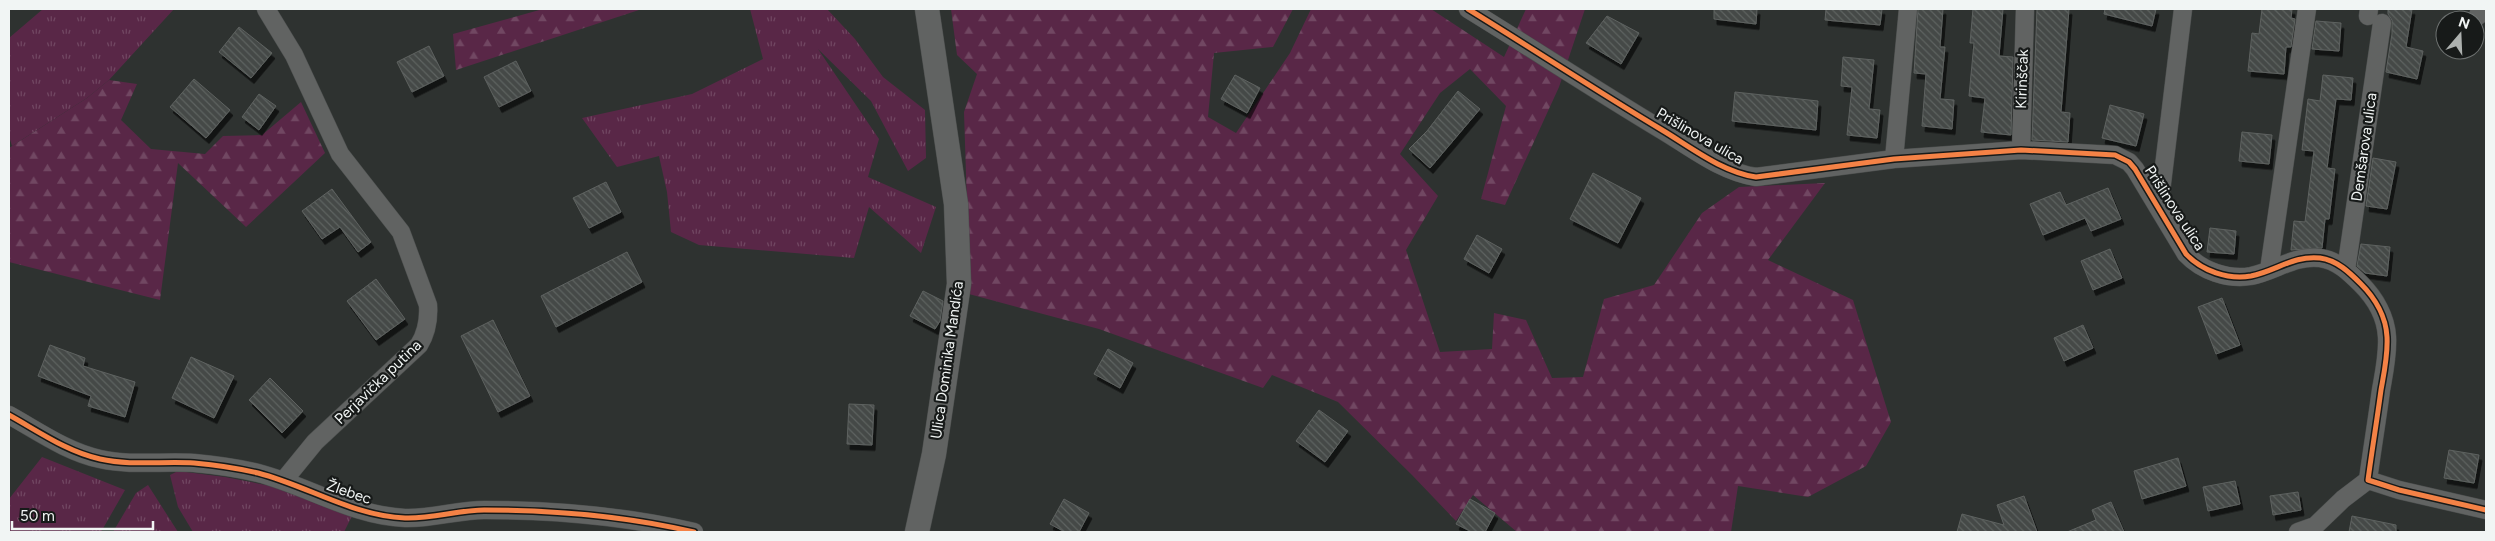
<svg xmlns="http://www.w3.org/2000/svg" width="2495" height="541" font-family="Figtree,sans-serif">
<style>
.grass{fill:url(#grass-tufts)}
.forest{fill:url(#forest-firs)}
.building{fill:url(#building-back-hatch);stroke:#5e6260;filter:url(#shadow)}
.lines{fill:none;stroke-linecap:round;stroke-linejoin:round}
.street-casing{stroke:#4b4e4d;stroke-width:19}
.secondary-casing{stroke:#4b4e4d;stroke-width:25}
.street{stroke:#616362;stroke-width:18}
.secondary{stroke:#616362;stroke-width:24}
.cycleway-casing{stroke:#171a19;stroke-width:8}
.cycleway{stroke:#f48246;stroke-width:5}
.labels{text-anchor:middle;stroke-width:4.5;stroke-linejoin:round;paint-order:stroke}
.street-label{font-size:15px;fill:#f1f5f4;stroke:#171a19}
</style>
<defs>
<pattern id="grass-tufts" width="24" height="20" patternUnits="userSpaceOnUse" patternTransform="scale(1.25)"><rect width="24" height="20" fill="#592747"/><path d="M3 7l-1-3M5 7V3M7 7l1-3M15 17l-1-3M17 17v-4M19 17l1-3" fill="none" stroke="#714762"/></pattern>
<pattern id="forest-firs" width="22" height="20" patternUnits="userSpaceOnUse" patternTransform="scale(1.25)"><rect width="22" height="20" fill="#592747"/><path d="M5 1l3.5 6h-7zM16 11l3.5 6h-7z" fill="#714762"/></pattern>
<pattern id="building-back-hatch" width="6" height="6" patternUnits="userSpaceOnUse" patternTransform="scale(1.25)"><rect width="6" height="6" fill="#444846"/><path d="M-1 5l2 2M0 0l6 6M5-1l2 2" fill="none" stroke="#5f6361"/></pattern>
<filter id="shadow"><feDropShadow dx="3" dy="5.5" stdDeviation="0" flood-color="#0009"/></filter>
</defs>
<rect width="100%" height="100%" fill="#2e3230"/>
<path class="grass" d="M43 9H174L109 80 87 98 12 146 9 136V38Z
M750 9H827L855 39 883 77 925 110 926 158 908 171 871 101 818 49 879 139 868 177 936 207 921 253 869 207 854 258 699 245 671 232 667 192 659 156 617 167 582 118 692 94 763 59Z
M42 457 125 490 101 532H9V499Z
M178 471 225 477 276 487 352 516 344 532H193L178 507 170 475Z
M148 485 178 532H113L136 493Z"/>
<path class="forest" d="M543 9H642L456 70 453 34Z
M951 9H1293L1273 47 1214 53 1208 117 1236 133 1290 53 1311 9H1431L1504 57 1526 9H1585L1559 87 1505 205 1481 199 1506 106 1470 69 1440 93 1400 154 1438 196 1406 250 1440 352 1492 349 1494 313 1526 320 1552 378 1583 377 1604 299 1654 285 1702 213 1739 187 1825 183 1768 260 1853 300 1891 422 1866 466 1808 497 1738 486 1731 532H1517L1473 495 1456 521 1412 475 1338 402 1272 375 1263 388 1099 329 954 290 969 267 964 112 977 74 957 55Z
M109 80 137 84 121 120 151 149 205 154 223 136 262 135 301 102 325 153 246 227 178 163 160 300 9 262V148L87 98Z"/>
<path class="building" d="M1714 9H1757L1756 24 1714 19Z
M1826 9H1882L1880 25 1825 20Z
M1918 9H1943L1940 47H1945L1940 99 1954 100 1952 129 1922 126 1926 74 1914 73Z
M1973 9H2003L1999 56 2013 57 2011 135 1981 132 1985 98 1969 96 1974 43H1970Z
M2037 9H2069L2061 112 2070 113 2068 142 2032 140Z
M2105 9H2156L2152 26 2104 14Z
M2262 9H2292L2291 18 2295 19 2291 47H2286L2284 74 2248 71 2252 33 2259 34Z
M2388 9H2412L2406 47 2423 51 2417 79 2386 72 2392 34V20L2388 14Z
M1607 16 1639 33 1621 64 1586 43Z
M2316 21 2341 23 2339 51 2312 49Z
M239 27 272 53 251 78 219 52Z
M429 46 444 76 412 92 397 62Z
M1843 57 1874 60 1869 109 1880 110 1877 138 1847 135 1852 87 1841 86Z
M516 61 531 91 499 107 484 77Z
M1235 75 1260 88 1247 113 1221 99Z
M2323 75 2353 78 2351 100 2336 99 2327 168 2335 169 2329 219H2325L2322 248 2291 250 2294 221 2305 222 2314 151 2302 150 2308 99 2320 101Z
M194 79 230 110 206 138 170 107Z
M1458 91 1480 109 1430 168 1409 149 1427 131Z
M1735 92 1818 101 1816 130 1732 121Z
M259 94 276 106 259 130 242 117Z
M2110 105 2144 114 2136 146 2102 138Z
M2242 132 2272 135 2269 164 2239 161Z
M2373 158 2396 162 2387 209 2366 206Z
M1593 173 1641 198 1618 243 1570 219Z
M606 182 621 212 589 228 573 198Z
M2108 188 2121 219 2091 231 2085 218 2043 235 2030 204 2060 192 2066 205Z
M332 189 371 242 358 252 340 227 322 239 302 211Z
M2210 228 2236 231 2234 254 2207 252Z
M1477 235 1502 249 1489 273 1464 259Z
M2361 244 2390 247 2387 276 2365 273 2357 266Z
M2110 249 2122 278 2093 290 2081 261Z
M627 252 642 282 556 327 541 296Z
M376 279 405 319 376 340 347 301Z
M923 291 943 301 940 321 935 329 910 316Z
M2222 298 2240 345 2216 354 2198 307Z
M493 320 530 396 498 412 461 336Z
M2083 325 2093 348 2064 361 2054 338Z
M50 345 85 358 83 366 135 382 125 417 88 406 91 396 38 376Z
M1108 349 1133 363 1120 388 1094 374Z
M191 357 234 376 214 418 172 398Z
M270 378 303 411 282 433 249 400Z
M849 404 874 405 872 445 847 444Z
M1319 410 1348 431 1325 462 1296 441Z
M2449 450 2479 455 2474 483 2444 478Z
M2178 458 2186 486 2142 499 2134 471Z
M2235 481 2240 504 2208 511 2203 487Z
M2298 492 2301 510 2273 515 2270 496Z
M2024 496 2037 532H1957L1962 514 2004 525 1997 505Z
M1064 499 1089 513 1079 532H1065L1050 524Z
M1470 499 1495 513 1485 532H1472L1456 524Z
M2111 502 2124 532H2067L2096 520 2092 510Z
M2352 516 2396 525V532H2349Z"/>
<g class="lines">
<defs>
<path id="street" d="M266 9 294 55 340 154 401 232 428 305C429 320 427 332 419 345L315 442 284 480
M1468 9C1533 49 1597 91 1662 130 1692 148 1722 172 1756 177L1894 159 2021 150 2115 155 2129 162 2135 169 2186 254C2202 271 2228 280 2251 276 2276 271 2294 255 2320 258 2337 260 2350 273 2361 284 2375 298 2386 317 2387 337 2388 355 2384 373 2381 390 2377 420 2372 450 2368 480L2399 490 2486 510
M2368 16 2369 9
M2478 16 2480 9
M2021 150 2025 9
M1894 159 1908 9
M2159 208 2183 9
M2269 270 2307 9
M2346 270 2382 23
M9 415C38 431 67 452 100 459 131 466 163 461 194 463 216 465 237 468 258 473 308 486 353 516 405 518 432 519 458 510 484 510 555 510 625 516 694 532
M2298 532 2315 526 2343 499 2368 480"/>
<path id="secondary" d="M917 532 934 454 959 284 956 204 927 9"/>
</defs>
<use href="#street" class="street-casing"/>
<use href="#secondary" class="secondary-casing"/>
<use href="#street" class="street"/>
<use href="#secondary" class="secondary"/>
<defs>
<path id="cycleway" d="M1468 9C1533 49 1597 91 1662 130 1692 148 1722 172 1756 177L1894 159 2021 150 2115 155 2129 162 2135 169 2186 254C2202 271 2228 280 2251 276 2276 271 2294 255 2320 258 2337 260 2350 273 2361 284 2375 298 2386 317 2387 337 2388 355 2384 373 2381 390 2377 420 2372 450 2368 480L2399 490 2486 510
M9 415C38 431 67 452 100 459 131 466 163 461 194 463 216 465 237 468 258 473 308 486 353 516 405 518 432 519 458 510 484 510 555 510 625 516 694 532"/>
</defs>
<use href="#cycleway" class="cycleway-casing"/>
<use href="#cycleway" class="cycleway"/>
</g>
<g class="labels">
<g class="street-label">
<text transform="translate(2022 79) rotate(-88)" y="5">Kirinščak</text>
<text transform="translate(1700 136) rotate(30)" y="5">Prišlinova ulica</text>
<text transform="translate(2364 147) rotate(-82)" y="5">Demšarova ulica</text>
<text transform="translate(2175 208) rotate(57)" y="5">Prišlinova ulica</text>
<text transform="translate(947 360) rotate(-82)" y="5">Ulica Dominika Mandića</text>
<text transform="translate(378 382) rotate(-44)" y="5">Perjavička putina</text>
<text transform="translate(349 492) rotate(19)" y="5">Žlebec</text>
</g>
</g>
<rect width="2495" height="541" fill="none" stroke="#f1f5f4" stroke-width="20"/>
<g transform="translate(2460 35) rotate(19)"><circle r="24" fill="#171a19" stroke="#6e7271"/>
<path d="M0-4L9 19L0 12L-9 19Z" fill="#adb1af"/>
<text y="-8" font-size="14" font-weight="bold" text-anchor="middle" fill="#f1f5f4">N</text>
</g>
<path d="M12 521v8h141v-8" fill="none" stroke="#f1f5f4" stroke-width="2.5"/>
<text x="20" y="521" font-size="15" fill="#f1f5f4" stroke="#171a19" stroke-width="4" paint-order="stroke">50 m</text>
</svg>
